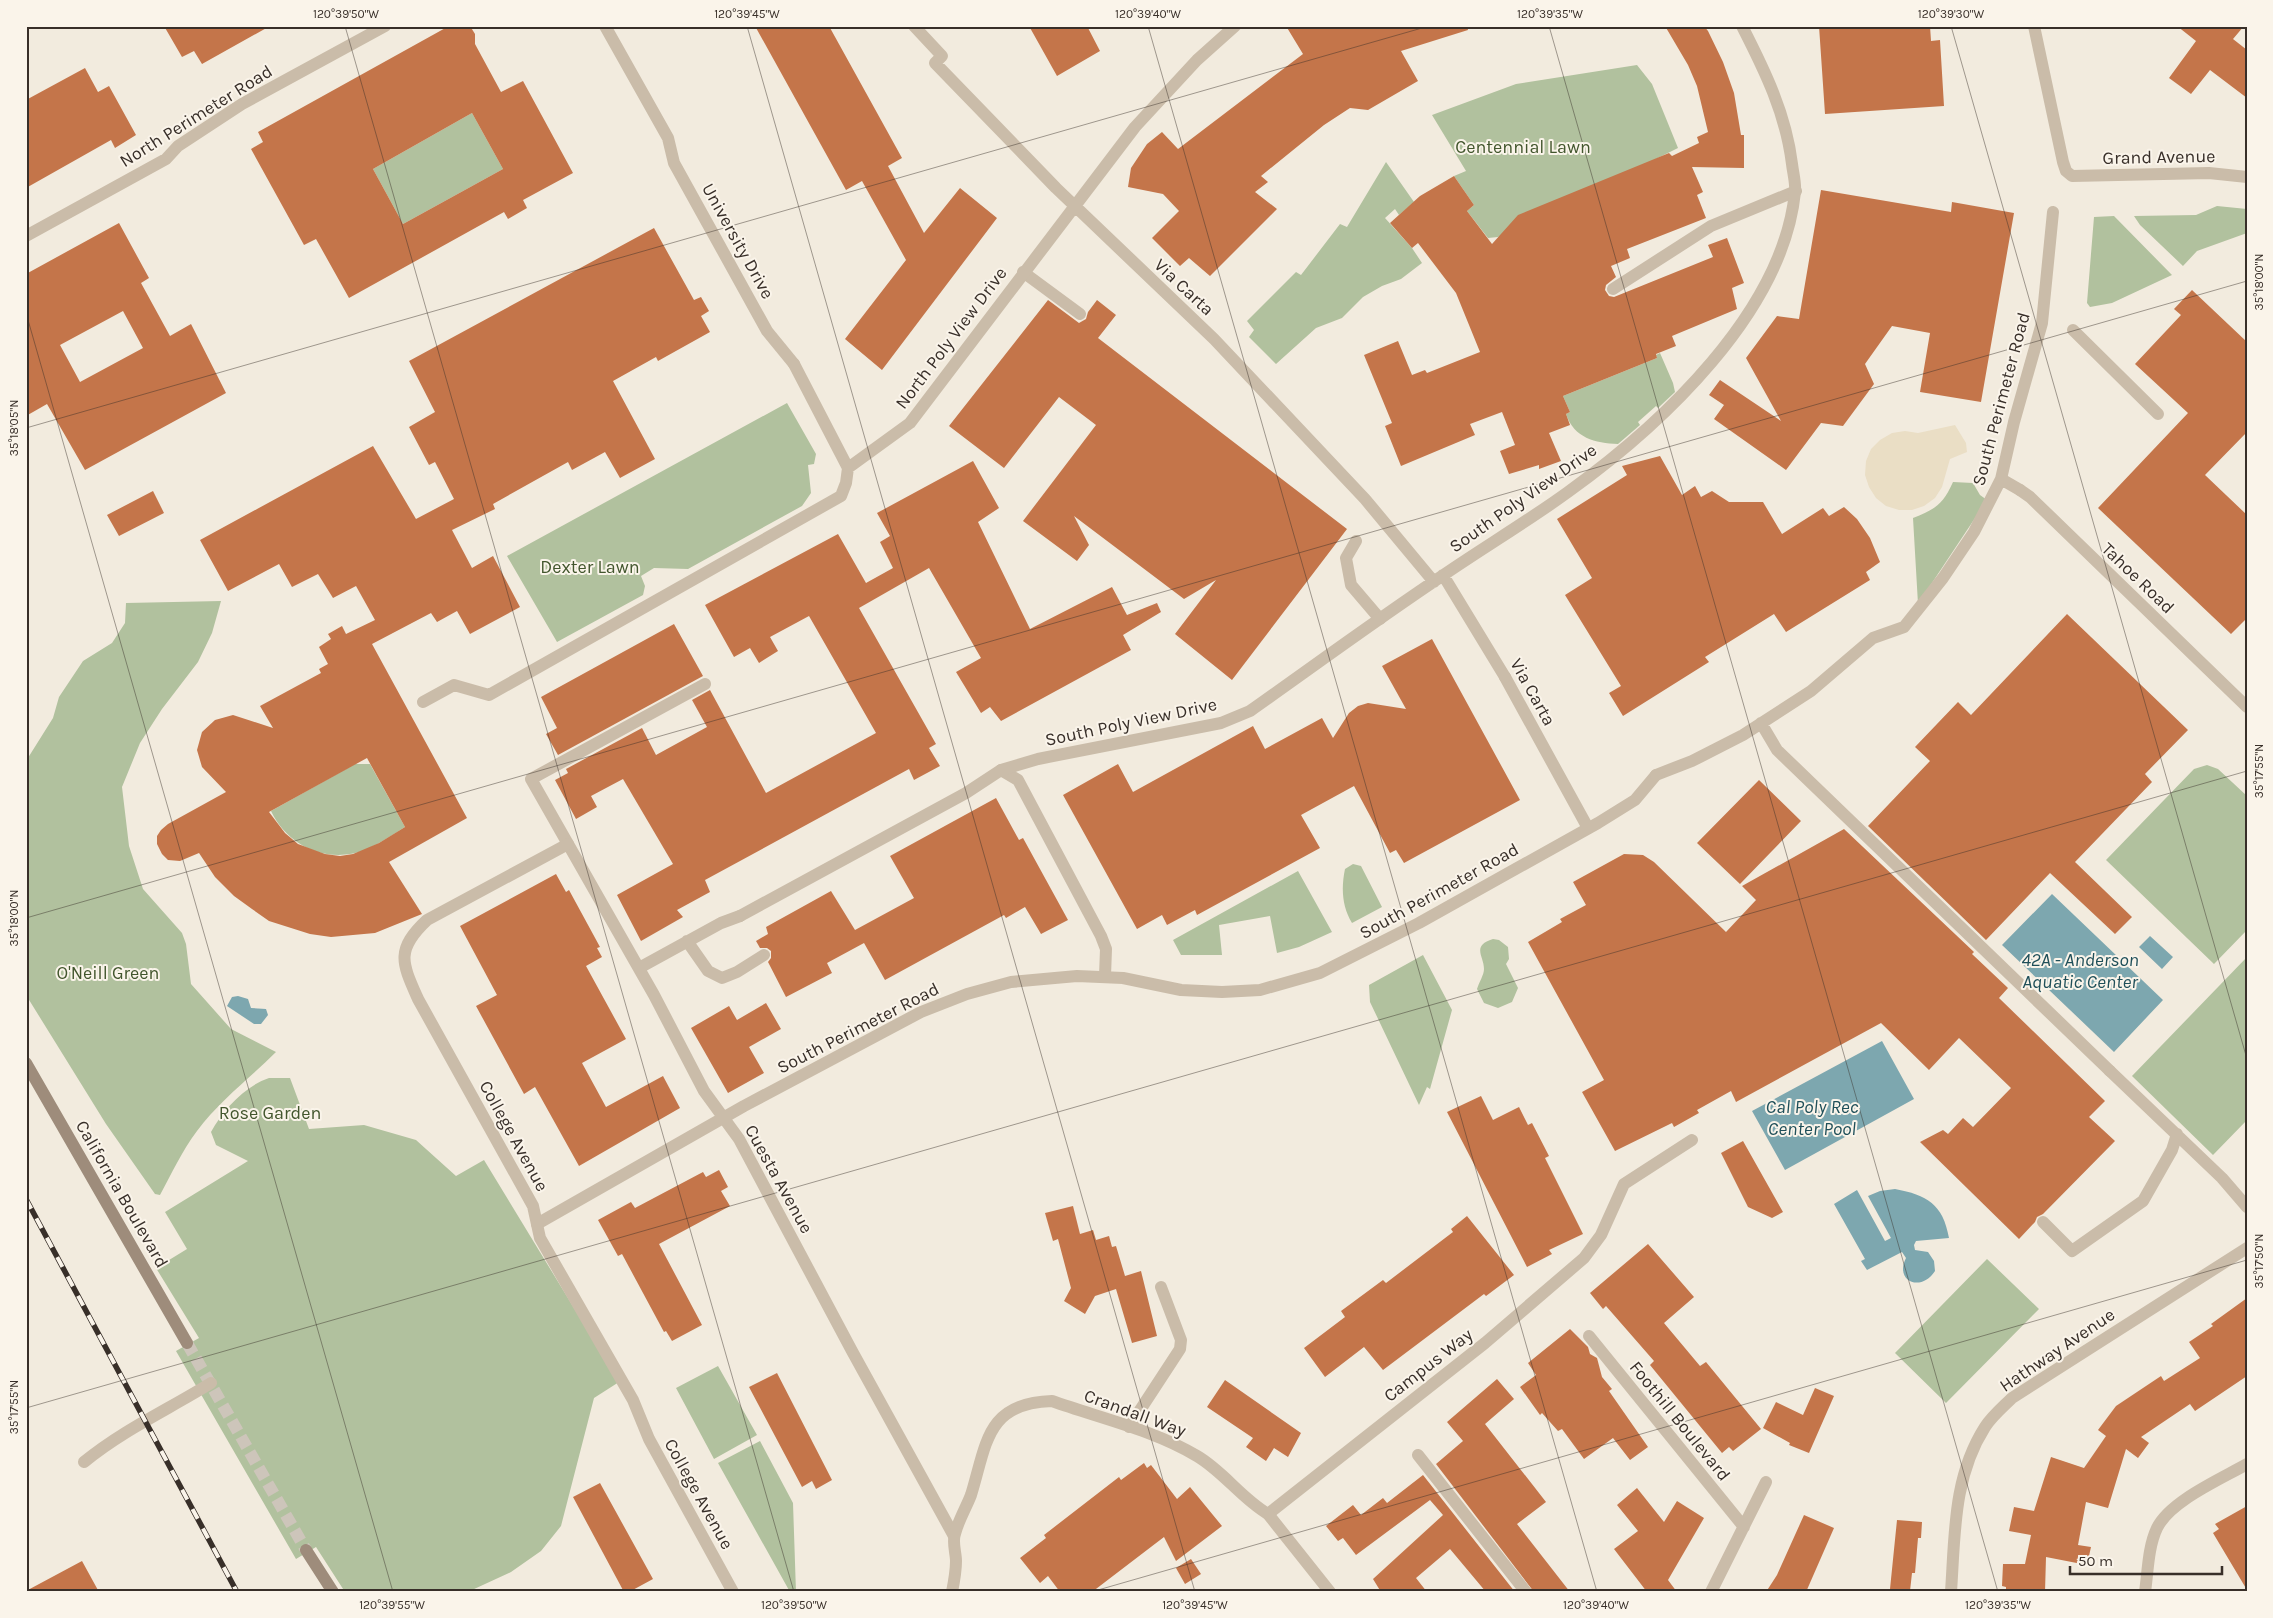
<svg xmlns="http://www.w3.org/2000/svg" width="2273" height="1618" font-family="Karla,sans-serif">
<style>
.green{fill:#b1c19e}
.plaza{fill:#eadec5}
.water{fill:#7da7af}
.building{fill:#c4754a;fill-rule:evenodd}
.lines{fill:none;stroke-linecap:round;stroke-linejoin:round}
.secondary-tunnel{stroke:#cdc5ba;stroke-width:12;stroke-dasharray:12 6;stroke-linecap:butt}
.lane{stroke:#cabca9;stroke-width:12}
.street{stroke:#cabca9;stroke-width:12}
.secondary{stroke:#9e8c7b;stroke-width:12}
.rail-casing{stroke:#382f29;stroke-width:5.5}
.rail{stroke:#faf4ea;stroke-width:4;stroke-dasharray:11;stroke-linecap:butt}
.ticks{fill:none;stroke:#382f29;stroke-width:1;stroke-opacity:0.45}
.labels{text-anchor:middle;stroke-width:4;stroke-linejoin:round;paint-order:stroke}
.street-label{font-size:18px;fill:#382f29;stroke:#faf4ea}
.park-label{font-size:18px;fill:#42562d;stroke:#faf4ea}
.water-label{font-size:19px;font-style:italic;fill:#1f4f59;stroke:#faf4ea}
.neatline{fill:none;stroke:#382f29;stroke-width:2}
.ticks-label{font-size:12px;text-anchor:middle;fill:#382f29}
</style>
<rect width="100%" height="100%" fill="#f2ebde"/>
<path class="green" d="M1637 65 1652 84 1678 148 1498 237 1488 238 1467 211 1474 205 1454 176 1466 171 1432 115 1516 84Z
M472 113 503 169 403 224 373 169Z
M1386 162 1414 202 1399 215 1395 209 1385 218 1412 248 1422 263 1401 279 1382 286 1363 297 1342 318 1316 328 1276 364 1249 337 1254 330 1247 321 1296 272 1301 275 1340 224 1347 227Z
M2217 206 2247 209V233L2197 251 2183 266 2140 225 2134 216 2196 215Z
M2114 216 2172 275 2112 303 2090 307 2087 303 2094 217Z
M1660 353 1673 383 1675 392 1658 408 1656 406 1638 422 1640 425 1618 444C1595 443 1574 438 1566 414L1570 412 1563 396 1657 358 1656 355Z
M787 403 816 454 814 464 808 465 811 493 802 506 688 569 654 568 641 576 645 586 643 595 557 642 507 556Z
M1953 482 1973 483 1980 495 1987 500 1918 604 1913 518C1936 509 1943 504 1953 482Z
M221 601 212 633 198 662 162 709 140 743 122 787 129 846 143 889 182 933 186 944 191 984 231 1029 276 1052C250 1078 219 1101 197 1131 182 1151 172 1173 160 1195L155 1194 106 1124 26 995V761L53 718 59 697 83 661 112 643 125 623 126 603Z
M355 764H370L405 827C392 835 379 844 365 850 328 864 288 847 271 811Z
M2207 765 2218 769 2247 796V930L2214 964 2106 860 2194 769Z
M1353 864 1361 866 1382 907 1352 923C1342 907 1341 888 1345 869Z
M1298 871 1332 932 1299 947 1277 953 1270 916 1219 925 1222 955H1181L1173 940Z
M1493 939 1499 940 1508 947 1509 959 1506 964 1518 988 1512 1002 1498 1008 1484 1003 1477 989C1479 982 1484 975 1484 969 1484 956 1471 946 1493 939Z
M1423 955 1452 1010 1430 1089 1427 1087 1419 1105 1370 1002 1369 985Z
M2247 957V1120L2213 1155 2132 1076Z
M269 1078H290L309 1129 364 1125 416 1140 456 1176 484 1160 619 1382 594 1398 561 1526 541 1551 511 1572 472 1590 345 1592 316 1547 296 1559 176 1351 199 1338 156 1268 187 1249 165 1212 248 1161 216 1145 211 1132C223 1110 245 1086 269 1078Z
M1987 1259 2039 1309 1946 1403 1895 1353Z
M718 1366 757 1435 714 1459 676 1388Z
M760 1441 793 1503 796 1592H790L718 1463Z"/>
<path class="plaza" d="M1955 425 1966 443 1967 452 1950 459 1942 487 1935 498 1924 506 1912 510H1899L1886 506 1876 498 1869 487 1865 475 1866 461 1871 449 1880 440 1892 433 1905 431 1918 433Z"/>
<path class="water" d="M2052 894 2163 1000 2114 1052 2002 945Z
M2150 936 2173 957 2162 969 2139 947Z
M238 996 248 999 251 1008 266 1009 268 1015 261 1024H254L227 1006 232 997Z
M1882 1041 1914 1099 1785 1170 1752 1111Z
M1895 1189C1927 1195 1943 1204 1949 1238L1916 1241 1914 1245 1915 1250 1928 1252 1934 1261 1935 1271C1921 1293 1894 1281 1906 1258L1902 1252 1867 1270 1861 1261 1865 1259 1834 1204 1857 1190 1885 1241 1891 1238 1868 1196 1880 1191Z"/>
<path class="building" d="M164 26H270L202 64 194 51 182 57Z
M449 26H470L475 34V44L501 92 523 81 573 173 523 200 527 208 508 219 504 212 349 298 316 239 304 245 251 149 263 142 258 132ZM472 113 503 169 403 224 373 169Z
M755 26H829L902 158 888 166 924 233 960 188 997 218 882 370 845 339 906 260 862 181 846 190Z
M1029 26H1087L1100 51 1057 76Z
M1286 26H1467L1468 30 1401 51 1418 81 1368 110 1350 108 1324 125 1261 176 1268 182 1255 192 1277 209 1210 276 1189 258 1180 266 1152 238 1179 211 1163 194 1128 187 1131 168 1147 144 1162 132 1178 149 1303 54Z
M1665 26H1704L1708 31 1723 62 1734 93 1741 135H1744V168L1692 167 1703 192 1697 195 1706 218 1627 249 1630 258 1611 266 1616 277 1606 285 1605 290 1609 296 1614 297 1713 257 1708 245 1727 238 1744 283 1732 288 1737 309 1672 336 1676 346 1656 354 1657 358 1563 396 1570 412 1566 414 1570 425 1549 433 1561 461 1539 469V465L1509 474 1500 451 1515 445 1502 412 1470 424 1475 435 1401 466 1385 426 1392 423 1364 355 1398 341 1412 375 1425 370 1427 373 1480 352 1456 293 1418 243 1412 248 1390 223 1420 196 1454 176 1474 205 1467 211 1492 244 1518 215 1669 153 1672 156 1699 143 1697 137 1708 132 1697 86 1688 65Z
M1819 26H1930L1931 41 1940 40 1944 106 1825 114Z
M2177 26H2244L2233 39 2247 50V98L2210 70 2191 94 2169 78 2196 41Z
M85 68 98 92 109 86 136 135 115 148 111 140 26 188V100Z
M1821 190 1951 212 1952 202 2014 213 1981 402 1920 392 1930 333 1892 326 1865 364 1874 384 1843 426 1821 423 1786 470 1714 419 1724 405 1709 395 1720 380 1781 421 1746 358 1777 316 1799 319Z
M119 223 149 278 141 283 170 336 191 324 226 393 85 470 47 404 26 416V274ZM123 311 143 348 80 382 60 345Z
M654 228 694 300 701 297 709 311 701 316 710 332 658 361 656 357 613 381 655 459 620 478 605 452 572 470 568 462 493 504 495 509 452 530 472 568 493 556 520 607 470 634 457 611 437 622 431 613 372 644 467 818 389 862 422 914 375 933 331 937 310 934 269 921 252 909 234 896 215 877 199 853 180 861 168 860 162 854 157 844V836L161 830 168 824 226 792 202 767 197 750 202 732 215 720 233 715 273 728 260 706 321 673 319 669 328 664 319 647 331 639 328 634 342 626 346 634 375 620 356 586 333 598 318 574 292 587 279 564 228 591 200 540 373 446 416 519 454 499 435 462 429 465 409 427 435 412 409 361ZM367 758 405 827 379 843 353 854 340 856 325 854 298 844 285 833 269 812Z
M2192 290 2247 342V432L2205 475 2247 515V618L2231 634 2098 508 2188 413 2135 364 2181 315 2174 309Z
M1048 300 1079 323 1086 319 1088 312 1097 300 1116 315 1098 338 1347 529 1232 680 1175 634 1216 580 1184 599 1074 516 1089 545 1077 561 1023 521 1096 425 1059 397 1004 468 949 426Z
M1660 456 1682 495 1695 486 1701 497 1712 491 1729 502H1763L1782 534 1823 508 1829 516 1844 507 1857 519 1870 538 1880 562 1866 572 1870 580 1786 632 1774 614 1705 657 1709 662 1623 716 1609 693 1621 686 1565 595 1592 578 1557 519 1627 475 1622 466Z
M973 461 999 508 978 522 1030 629 1112 587 1127 615 1157 603 1161 612 1123 635 1131 650 1001 721 990 707 981 713 956 672 981 658 929 568 859 608 936 744 929 748 940 766 914 780 909 769 705 880 710 892 677 910 683 917 641 941 617 895 673 864 623 779 591 796 597 807 576 819 555 780 568 773 566 769 642 728 656 755 707 727 692 700 710 690 766 793 876 733 809 616 770 637 778 651 759 663 750 648 734 657 705 605 838 534 866 583 893 568 880 542 890 536 877 513Z
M153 491 164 513 119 536 107 515Z
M2067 614 2188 730 2145 774 2152 782 2075 862 2132 917 2115 934 2050 873 1986 940 1868 826 1930 761 1915 747 1958 702 1971 715Z
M674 624 703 676 558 755 546 734 557 728 541 697Z
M1432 639 1520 800 1404 863 1396 850 1390 853 1354 786 1301 815 1320 848 1197 915 1195 910 1167 925 1162 915 1137 929 1063 795 1118 764 1133 792 1253 726 1265 749 1322 718 1333 738 1349 713 1358 706 1368 703 1406 709 1382 666Z
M1759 780 1801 821 1740 884 1697 843Z
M996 798 1019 840 1023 838 1068 920 1041 934 1025 907 1006 918 1004 915 885 980 864 943 827 963 832 973 786 997 768 962 771 958V951L767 948H760L756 941 768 934 766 927 831 891 855 930 914 898 890 856Z
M1844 829 1974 952 1972 954 2008 988 1999 998 2105 1101 2089 1117 2115 1141 2043 1214 2037 1217 2035 1222 2019 1239 1920 1142 1943 1130 1948 1134 1963 1118 1973 1127 2011 1088 1959 1038 1929 1070 1881 1023 1736 1102 1731 1091 1697 1110 1699 1113 1674 1127 1672 1123 1615 1151 1582 1092 1604 1080 1528 942 1562 922 1560 919 1586 905 1573 882 1624 854 1643 855 1654 862 1726 932 1756 900 1742 886Z
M556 874 566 892 569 890 600 947 597 948 602 957 586 966 626 1039 582 1063 606 1107 663 1076 680 1108 579 1166 535 1087 524 1094 476 1006 497 995 460 926Z
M766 1003 781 1029 749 1047 764 1073 728 1093 691 1028 729 1006 737 1020Z
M1481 1096 1493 1120 1519 1107 1528 1125 1532 1123 1549 1156 1545 1158 1583 1234 1549 1250 1552 1254 1527 1267 1447 1112Z
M1743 1141 1783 1212 1772 1218 1748 1207 1721 1153Z
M719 1170 728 1187 721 1191 730 1206 659 1244 702 1325 672 1341 666 1331 664 1332 622 1254 618 1256 598 1220 631 1202 635 1208 703 1172 706 1177Z
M1073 1206 1080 1234 1093 1230 1096 1240 1109 1236 1112 1247 1116 1246 1125 1276 1141 1271 1157 1336 1132 1343 1116 1289 1095 1296 1085 1314 1064 1301 1071 1288 1058 1239 1053 1241 1045 1213Z
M1467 1216 1514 1275 1486 1296 1484 1294 1383 1370 1364 1347 1325 1377 1304 1348 1345 1317 1341 1311 1383 1280 1386 1283 1453 1232 1451 1229Z
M1648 1244 1694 1297 1664 1323 1700 1366 1706 1362 1761 1429 1733 1451 1729 1447 1722 1453 1650 1365 1654 1361 1606 1306 1603 1309 1590 1293Z
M2247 1298V1376L2195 1411 2190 1404 2141 1437 2149 1443 2138 1458 2126 1449 2108 1508 2086 1502 2078 1545 2091 1547 2087 1565 2046 1557 2045 1592H2006V1587L2002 1586 2003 1564H2025L2031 1535 2009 1531 2014 1507 2034 1511 2051 1457 2084 1468 2106 1436 2098 1430 2116 1406 2161 1376 2164 1381 2200 1358 2189 1342 2213 1326 2211 1324Z
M1570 1329 1588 1347 1590 1354 1597 1358 1602 1377 1612 1389 1609 1391 1648 1447 1630 1460 1613 1438 1584 1459 1562 1429 1558 1431 1542 1413 1540 1415 1520 1387 1536 1375 1528 1363Z
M777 1373 832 1480 816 1489 812 1481 802 1487 749 1387Z
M1497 1379 1514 1399 1485 1424 1546 1502 1517 1524 1570 1592H1534L1436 1464 1463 1441 1447 1422Z
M1225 1380 1301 1433 1288 1457 1274 1448 1266 1461 1246 1447 1253 1438 1207 1407Z
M1815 1388 1834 1396 1809 1453 1789 1445 1790 1443 1763 1428 1776 1402 1803 1415Z
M1144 1463 1147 1468 1151 1465 1177 1499 1190 1487 1222 1526 1176 1561 1164 1537 1092 1592H1060L1048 1576 1040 1583 1020 1558 1046 1538 1044 1535 1119 1477 1121 1480Z
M1423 1475 1515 1592H1486L1450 1549 1416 1578 1427 1592H1381L1373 1579 1443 1515 1430 1500 1356 1555 1343 1538 1338 1541 1326 1526 1353 1505 1361 1515 1383 1498 1387 1503Z
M600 1483 653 1579 629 1592H624L573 1497Z
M1637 1488 1664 1522 1677 1501 1704 1518 1668 1580 1677 1592H1647L1614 1549 1638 1531 1617 1505Z
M2247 1506V1590L2213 1533 2219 1529 2215 1524Z
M1804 1515 1834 1528 1806 1592H1766L1777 1575Z
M1897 1520 1922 1522 1921 1538H1918L1915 1573H1912L1910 1591 1890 1589Z
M1191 1559 1201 1574 1185 1584 1176 1568Z
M82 1561 99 1592H26V1591Z"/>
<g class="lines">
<path class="secondary-tunnel" d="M187 1343 306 1550"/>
<path class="lane" d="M605 26 668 138 674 163 767 331 794 364
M26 236 166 159 178 146 242 104 385 26
M1023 272 1080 314
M1613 289 1711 226 1796 191
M2073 330 2158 414
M2020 490 2030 497 2247 707
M1356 541 1346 558 1351 585 1380 619
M1505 677 1588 828
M705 684 531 779 654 995 704 1091 739 1139 852 1351 954 1536
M1001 770 1018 780 1101 936 1106 949 1105 976
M687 941 708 971 722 978 737 972 764 955
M639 968 721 923 740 916
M2110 1071 2222 1178 2247 1207
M2043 1222 2072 1251 2143 1201 2172 1150 2177 1134
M537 1224 744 1106 921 1012 967 994 1011 982 1077 976 1123 978 1181 990 1222 992 1260 990 1320 973 1419 923 1598 823 1635 800 1656 775
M1129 1427 1180 1349 1181 1340 1161 1287
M1418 1455 1526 1592
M84 1462C123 1430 169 1409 211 1383
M1268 1514 1485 1343 1584 1258 1601 1235 1624 1184 1692 1140"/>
<path class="street" d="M914 26 942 56 935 63 1056 188 1214 339 1365 499 1434 582
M2034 26 2063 162 2066 171 2072 176 2209 173 2247 177
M794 364 848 468
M2001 479 2020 490
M1443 575 1505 677
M423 702 454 685 489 695 841 496 846 483 848 468 910 423 1135 127 1197 60 1235 26
M1761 723 1777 750 2110 1071
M1656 775 1692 761 1743 735 1811 691 1873 638 1904 627 1943 578 1974 532 2001 479 2014 422 2042 323 2053 212
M568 844 427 920C395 950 402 963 418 999L533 1206 540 1238 633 1400 649 1439 733 1592
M740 916 966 793 1001 770 1038 759 1221 723 1250 711C1315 665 1379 618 1445 574 1486 546 1528 521 1568 492 1661 425 1783 312 1795 192 1796 183 1793 173 1792 164 1786 114 1765 71 1742 26
M1589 1336 1744 1527
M952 1592C954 1582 956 1571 956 1561 956 1553 952 1542 955 1534 958 1521 966 1508 971 1495 987 1443 986 1403 1052 1401 1100 1418 1154 1430 1197 1456 1224 1472 1241 1498 1268 1514L1330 1592
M1711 1592 1766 1482
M1951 1592C1955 1534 1953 1477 1985 1427 1992 1416 2003 1407 2012 1398L2247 1248
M2145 1592C2148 1571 2148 1547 2157 1528 2170 1501 2221 1479 2247 1464"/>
<path class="secondary" d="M26 1063 187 1343
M306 1550 333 1592"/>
<defs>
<path id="rail" d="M26 1199 237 1592"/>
</defs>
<use href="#rail" class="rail-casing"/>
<use href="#rail" class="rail"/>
</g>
<path class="ticks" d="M345 26 794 1592M747 26 1195 1592M1148 26 1597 1592M1549 26 1998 1592M1951 26 2247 1059M26 313 393 1592M26 428 1429 26M26 918 2247 281M26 1408 2247 771M1091 1592 2247 1260"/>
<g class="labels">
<g class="street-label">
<text transform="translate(196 116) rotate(-32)" y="6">North Perimeter Road</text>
<text transform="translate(2159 157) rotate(-1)" y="6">Grand Avenue</text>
<text transform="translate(738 241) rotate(61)" y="6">University Drive</text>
<text transform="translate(1184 287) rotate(43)" y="6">Via Carta</text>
<text transform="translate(951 338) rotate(-53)" y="6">North Poly View Drive</text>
<text transform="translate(2001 399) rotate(-75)" y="6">South Perimeter Road</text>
<text transform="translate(1523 498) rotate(-35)" y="6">South Poly View Drive</text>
<text transform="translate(2138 578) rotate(44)" y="6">Tahoe Road</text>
<text transform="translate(1533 692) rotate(61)" y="6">Via Carta</text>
<text transform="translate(1131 722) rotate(-12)" y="6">South Poly View Drive</text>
<text transform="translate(1439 891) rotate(-29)" y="6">South Perimeter Road</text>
<text transform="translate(858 1028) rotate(-27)" y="6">South Perimeter Road</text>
<text transform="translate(514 1136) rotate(61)" y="6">College Avenue</text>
<text transform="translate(779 1179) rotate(61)" y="6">Cuesta Avenue</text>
<text transform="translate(122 1194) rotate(60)" y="6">California Boulevard</text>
<text transform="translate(2057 1350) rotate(-34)" y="6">Hathway Avenue</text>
<text transform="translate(1428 1365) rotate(-38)" y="6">Campus Way</text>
<text transform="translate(1135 1413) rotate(20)" y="6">Crandall Way</text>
<text transform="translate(1680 1421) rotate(51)" y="6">Foothill Boulevard</text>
<text transform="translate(699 1494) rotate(61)" y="6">College Avenue</text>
</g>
<g class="park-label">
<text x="1523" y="153">Centennial Lawn</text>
<text x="590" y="573">Dexter Lawn</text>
<text x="108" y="979">O'Neill Green</text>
<text x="270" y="1119">Rose Garden</text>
</g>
<g class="water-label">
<text x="2080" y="966">42A - Anderson<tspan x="2080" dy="22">Aquatic Center</tspan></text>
<text x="1812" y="1113">Cal Poly Rec<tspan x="1812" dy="22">Center Pool</tspan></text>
</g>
</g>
<rect width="2273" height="1618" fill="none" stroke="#faf4ea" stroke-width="55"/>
<path d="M2070 1566v8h152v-8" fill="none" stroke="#382f29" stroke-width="2.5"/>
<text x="2078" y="1566" font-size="15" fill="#382f29" stroke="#faf4ea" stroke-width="4" paint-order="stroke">50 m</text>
<rect x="28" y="28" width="2218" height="1562" class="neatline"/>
<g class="ticks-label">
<text x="346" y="18">120°39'50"W</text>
<text x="747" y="18">120°39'45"W</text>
<text x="1148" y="18">120°39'40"W</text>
<text x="1550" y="18">120°39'35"W</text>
<text x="1951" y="18">120°39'30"W</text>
<text transform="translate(2259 282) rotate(-90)" y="4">35°18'00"N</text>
<text transform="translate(14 428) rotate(-90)" y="4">35°18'05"N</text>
<text transform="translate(2259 771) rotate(-90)" y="4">35°17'55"N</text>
<text transform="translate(14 918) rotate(-90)" y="4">35°18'00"N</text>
<text transform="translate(2259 1261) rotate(-90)" y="4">35°17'50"N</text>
<text transform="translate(14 1407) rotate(-90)" y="4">35°17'55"N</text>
<text x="392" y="1609">120°39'55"W</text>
<text x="794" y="1609">120°39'50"W</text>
<text x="1195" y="1609">120°39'45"W</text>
<text x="1596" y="1609">120°39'40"W</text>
<text x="1998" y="1609">120°39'35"W</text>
</g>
</svg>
